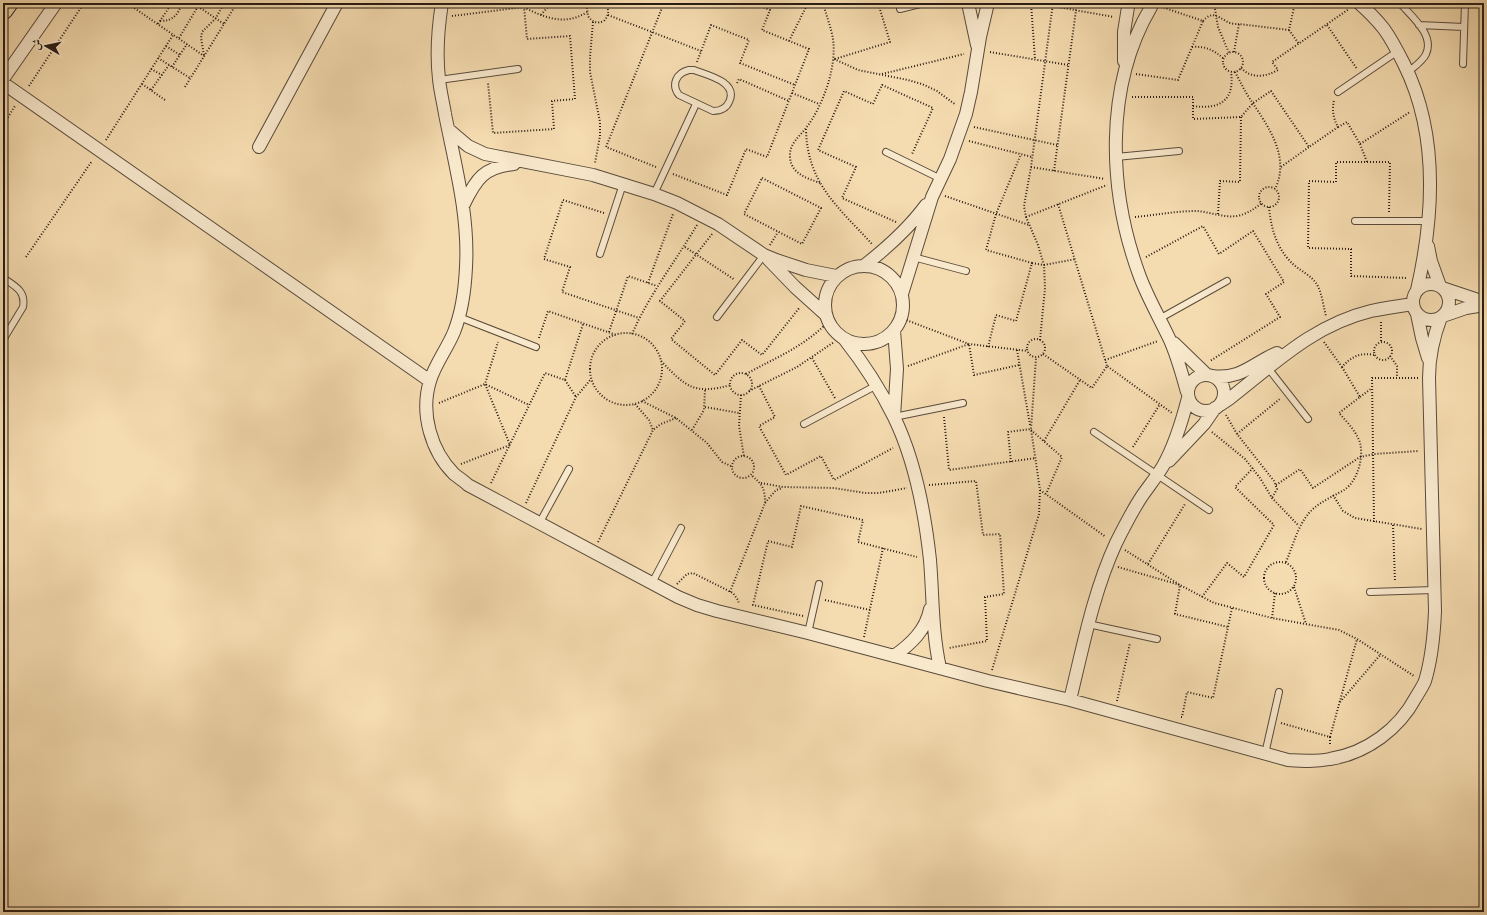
<svg xmlns="http://www.w3.org/2000/svg" width="1487" height="915" font-family="'Libre Bodoni',Amiri,serif">
<style>
.lines{fill:none;stroke-linecap:round;stroke-linejoin:round}
.service-casing{stroke:#5a4b3c;stroke-width:8}
.minor-casing{stroke:#5a4b3c;stroke-width:14}
.trunk-casing{stroke:#271b15;stroke-width:21}
.path{stroke:#271b15;stroke-width:2;stroke-dasharray:1 2;stroke-linecap:butt}
.service{stroke:#f8e8cc;stroke-width:6}
.minor{stroke:#f8e8cc;stroke-width:12}
.trunk{stroke:#f5dcb0;stroke-width:19}
</style>
<rect width="100%" height="100%" fill="#f5dcb0"/>
<filter id="stains"><feTurbulence type="fractalNoise" baseFrequency=".005" numOctaves="4"/><feColorMatrix values="0 0 0 0 .2 0 0 0 0 .09 0 0 0 0 .02 0 0 0 .5 -.17"/></filter>
<radialGradient id="worn" r=".72"><stop offset=".6" stop-color="#630" stop-opacity="0"/><stop offset="1" stop-color="#630" stop-opacity=".3"/></radialGradient>
<g class="lines">
<defs>
<path id="service" d="M1400 3C1411 16 1435 35 1426 54 1423 61 1414 67 1408 72
M900 9 924 3
M1419 25 1464 27
M1463 64 1465 3
M689 70H694C707 75 739 82 729 102 726 109 720 111 713 111L679 95C671 85 676 73 689 70Z
M439 80 518 69
M1338 92 1398 51
M886 152 941 179
M1116 157 1179 151
M654 194 696 104
M1355 221H1428
M600 254 623 184
M913 257 966 271
M3 278C15 286 26 291 23 307L3 340
M459 317 536 347
M717 317 764 255
M1159 319 1227 281
M1268 368 1308 419
M894 417 963 403
M804 424 877 385
M1094 432 1209 510
M540 522 569 469
M652 583 681 528
M1370 592 1434 590
M1088 624 1157 639
M808 633 819 584
M1265 754 1279 692"/>
<path id="minor" d="M442 3C438 28 436 53 439 79 440 90 443 102 445 114 455 165 469 215 466 267 465 289 462 312 454 332 447 349 435 364 430 381 420 413 431 451 454 474 459 478 464 481 468 485L678 597 697 605 717 611 808 633 988 681 1070 700 1288 760C1302 761 1316 762 1330 759 1367 753 1399 729 1416 697 1419 692 1423 686 1425 681 1432 658 1434 635 1435 611L1429 378C1429 356 1433 338 1441 317
M968 3 977 45
M1359 3C1368 11 1377 20 1384 29 1392 40 1398 52 1404 64 1439 134 1434 216 1417 290
M1151 7C1104 87 1108 191 1140 277 1148 298 1159 317 1169 338 1177 355 1182 374 1187 392
M1124 61V32L1128 7
M3 79 56 3
M3 83 430 381
M448 129 468 146 485 154 593 175 654 194 677 203 718 224 764 255 776 260 806 270 836 276
M259 147 337 3
M464 204C476 179 484 167 514 164
M1428 246 1431 261 1440 286
M768 259 795 287 825 314
M865 265C888 247 909 228 926 205
M825 305a39 39 0 1 1 78 0a39 39 0 1 1-78 0Z
M1413 302a18 18 0 1 1 36 0a18 18 0 1 1-36 0Z
M1442 288 1484 302
M902 294 932 197 950 159 966 114 971 92 980 37 988 3
M1417 314 1422 338 1428 358
M1443 316 1466 308 1484 305
M845 340C864 364 880 389 894 417 914 458 925 514 930 560 933 596 932 632 940 668
M1174 343 1207 375
M1188 393a18 18 0 1 1 36 0a18 18 0 1 1-36 0Z
M1212 376C1241 380 1253 363 1277 353
M1220 405 1229 399C1274 364 1313 325 1371 311 1385 308 1399 306 1413 304
M894 417 897 369 894 330
M1169 461 1204 424 1215 408
M894 656C911 644 926 630 930 609
M1070 700C1083 647 1093 593 1116 543 1124 527 1132 511 1142 496 1149 486 1157 476 1163 466 1175 445 1182 421 1188 398"/>
<path id="trunk" d="M3 10 8 3"/>
</defs>
<use href="#service" class="service-casing"/>
<use href="#minor" class="minor-casing"/>
<use href="#trunk" class="trunk-casing"/>
<path class="path" d="M127 3 204 56
M193 3 224 24
M516 3C538 15 563 28 587 12
M591 3 587 8 588 16C592 22 597 24 604 21 609 15 610 9 604 3
M705 3H707
M1031 3 1035 59
M1214 3 1218 27 1229 53
M1052 6 1114 17
M541 15 551 3
M608 15 701 51
M452 16 524 7 527 39 570 36 575 99 552 101 554 129 493 133 488 83
M160 21C173 21 178 15 182 3
M1203 21C1212 11 1217 16 1226 21 1230 24 1235 24 1239 24
M593 22 590 57V72L600 122V136L595 163
M158 24 172 3
M1327 25 1357 69
M1289 30 1299 44
M179 38 200 3
M789 41 808 3
M166 46 180 55
M1192 47C1206 46 1214 50 1224 59
M990 52 1068 65
M1234 52 1239 24 1289 30 1295 3
M1223 62a10 10 0 1 1 20 0a10 10 0 1 1-20 0Z
M204 55 201 38 202 32 216 18 224 3
M158 58 190 78
M834 59 858 70 908 80 922 84 937 91 956 105
M835 59 890 42 878 3
M697 62 711 25 749 40 740 63 795 85
M172 67 187 44
M1241 68C1252 79 1265 77 1278 70L1272 62 1349 9
M151 69 162 75
M1235 72C1240 81 1244 90 1250 99 1267 125 1291 156 1275 189
M882 74 964 54
M1136 74 1178 80 1203 21 1162 7
M737 83 739 79 789 101
M142 84 165 100
M29 86 84 3
M185 87 237 3
M151 90 169 65
M792 93 819 104
M1132 97H1193V119L1241 117 1253 103 1271 91 1309 147 1338 127C1333 118 1332 110 1334 100
M1193 106C1220 110 1235 100 1231 72
M3 125 15 106
M974 127 1057 145
M1338 127 1347 122 1360 144 1410 112
M806 129C807 183 838 207 872 244
M106 140 173 35
M969 141 1032 157
M1360 144 1367 162
M656 167 606 147 664 3
M1031 167 1105 179
M1281 167 1309 147
M1054 171 1077 3
M673 174 727 195 746 149 767 157 809 49 762 30 770 10 752 3
M762 178 821 208 802 244 744 214Z
M820 183C807 178 791 174 790 157 789 144 799 137 806 128 823 106 837 67 833 39 831 27 826 15 823 3
M1259 197a10 10 0 1 1 20 0a10 10 0 1 1-20 0Z
M945 196 1029 225
M1058 204 1107 366
M1269 207C1271 229 1277 250 1294 265 1301 271 1310 275 1316 283 1322 292 1323 305 1326 316
M1389 212 1390 162H1336V182L1309 181 1308 248 1351 249V276L1407 278
M604 213 563 200 544 259 570 267 562 292 639 318
M1218 214 1220 181 1240 182 1241 117
M1026 217 1107 185
M1135 217C1156 215 1176 211 1197 211 1210 212 1224 218 1237 216 1247 214 1254 209 1262 203
M896 222 842 198 856 167 818 150 844 91 873 104 882 85 933 108 912 154
M712 234 660 301 685 321 671 339 715 375 742 340 762 355 800 307
M770 245 778 232
M685 247 735 280
M26 257 92 161
M1146 257 1203 226 1219 254 1253 231 1284 282 1266 294 1280 317 1210 361
M1032 263 1044 265 1076 259
M648 283 673 214
M901 318 969 344 1028 351
M609 332 628 276 657 286
M590 369a36 36 0 1 1 72 0a36 36 0 1 1-72 0Z
M632 334C649 295 675 262 697 225
M539 338 548 311 616 335
M1027 348a9 9 0 1 1 18 0a9 9 0 1 1-18 0Z
M1040 340 1045 288 1044 265 1038 245 1026 217 1024 206 1031 167 1053 3
M1381 341V320
M1374 351a9 9 0 1 1 18 0a9 9 0 1 1-18 0Z
M1324 342 1342 367C1351 357 1360 352 1374 355
M988 347 996 315 1016 321 1032 263 986 250 996 214 1021 154
M1017 350 1030 425
M1043 354 1092 388 1107 366 1172 413
M1390 356 1397 366V377
M812 358 835 398
M1105 360 1158 341
M661 361C686 387 694 395 731 385
M908 366 969 344 974 375 1019 365
M730 384a11 11 0 1 1 22 0a11 11 0 1 1-22 0Z
M746 374C775 358 799 349 824 326
M565 380 576 397
M759 386 775 417 759 426 786 475 821 456 834 480 893 448
M749 391 797 367 834 342
M741 395 739 426 744 457
M1360 397 1372 388
M642 401 676 418 707 443 722 462 733 467
M439 403 485 384 529 405
M635 404 649 420 653 430
M705 407 739 413
M1226 415 1237 434 1274 481 1277 489 1272 498
M944 417 949 470 1036 458
M692 430 704 410 705 390
M1031 430 1062 457 1046 494
M1212 432 1245 459 1260 478 1272 498 1299 526
M1237 434 1281 398
M1044 441 1080 380
M1133 447 1160 404
M732 467a11 11 0 1 1 22 0a11 11 0 1 1-22 0Z
M1011 462 1008 432 1031 429
M461 464 510 445 485 384 498 342
M491 483 545 373 565 380 583 324
M761 483 783 487 834 488 865 493H879L907 488
M929 485 976 481 983 535 1000 534 1004 594 985 597 987 641 949 648
M1276 485 1300 469 1313 488 1360 457 1374 454 1419 451
M1040 490 1106 537
M1333 495 1343 511 1355 518 1422 529
M526 503 576 397 591 379
M765 503 776 490 782 488
M1374 522 1372 378H1418
M1393 525 1395 582
M598 542 653 430 661 424 676 418
M1125 550 1180 585 1214 603 1272 618 1339 630 1357 639 1414 676
M1264 578a16 16 0 1 1 32 0a16 16 0 1 1-32 0Z
M1286 562C1293 546 1297 527 1309 513 1319 502 1332 497 1344 490 1358 481 1365 455 1359 440 1355 430 1346 421 1339 413L1360 397 1342 367
M1148 564 1185 504
M1118 567 1180 585 1175 614 1228 627
M677 584 687 574 693 573 733 593 738 600 739 604
M1294 587 1306 624
M730 592 765 503C765 488 762 484 751 475
M1202 597 1227 563 1244 577 1274 525 1235 487 1253 468
M825 600 870 610
M803 616 753 605 768 541 792 547 801 506 863 520 858 542 917 557
M1272 618 1275 593
M864 637 883 548
M992 670 1039 514 1040 490 1031 429 1036 358
M1117 701 1130 643
M1340 702 1381 654
M1181 717H1182L1187 692 1213 698 1232 608
M1281 723 1330 737 1357 639
M1330 737V746"/>
<use href="#service" class="service"/>
<use href="#minor" class="minor"/>
<use href="#trunk" class="trunk"/>
</g>
<rect width="1487" height="915" fill="none" stroke="#f5dcb0" stroke-width="16"/>
<rect x="4" y="4" width="1479" height="907" fill="none" stroke="#271b15" stroke-width="2"/>
<rect x="8" y="8" width="1471" height="899" fill="none" stroke="#271b15"/>
<g transform="translate(46 46) rotate(279)" stroke="#f8e8cc" stroke-width="3" paint-order="stroke">
<path d="M0-3L7 15L0 10L-7 15Z" fill="#271b15"/>
<text y="-6" font-size="11" font-weight="bold" text-anchor="middle" fill="#271b15">ش</text>
</g>
<rect width="100%" height="100%" filter="url(#stains)"/>
<rect width="100%" height="100%" fill="url(#worn)"/>
</svg>
